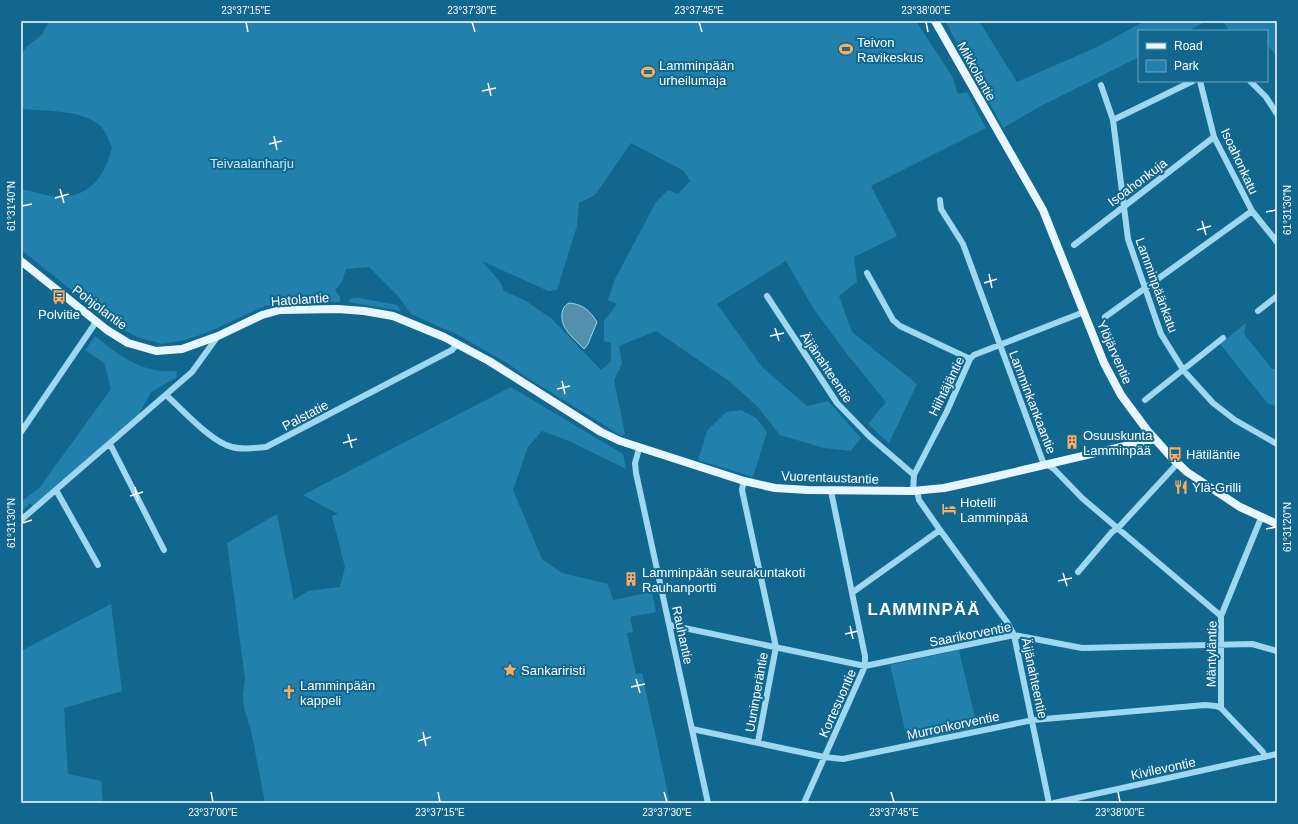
<svg xmlns="http://www.w3.org/2000/svg" width="1298" height="824" font-family="Arial,sans-serif">
<style>
.green{fill:#2181ac;fill-rule:evenodd}
.water{fill:#5490ac;stroke:#8fd7f5}
.lines{fill:none;stroke-linecap:round;stroke-linejoin:round}
.minor{stroke:#9dd7f1;stroke-width:6}
.major{stroke:#e7f6ff;stroke-width:8}
.ticks{fill:none;stroke:#fff;stroke-width:1.5}
.labels{text-anchor:middle;stroke-width:4;stroke-linejoin:round;paint-order:stroke}
.poi-label{font-size:13px;fill:#fff;stroke:#12678f;text-anchor:start}
.street-label{font-size:13px;fill:#fff;stroke:#12678f}
.park-label{font-size:13px;fill:#c4ebfc;stroke:#12678f}
.district-label{font-size:17px;font-weight:bold;letter-spacing:1px;fill:#fff;stroke:#12678f}
.neatline{fill:none;stroke:#fff;stroke-width:1.5}
.ticks-label{font-size:10px;text-anchor:middle;fill:#fff}
</style>
<rect width="100%" height="100%" fill="#12678f"/>
<path class="green" d="M49 21H916L952 76 958 94 967 92 986 128 871 186 897 236 854 257 857 282 839 296 852 332 917 384 889 443 868 424 886 402 847 354 813 308 786 261 717 304 762 367 807 406 828 401 861 438 851 451 824 448 780 435 757 406 729 381 656 331 619 346 622 364 614 380 625 434 622 436 526 377 507 363 460 336 411 314 398 296 369 267 346 269 342 282 335 290 340 297V302L303 301 265 306 206 333 185 340 162 344 137 337 117 326 21 250V189C33 191 49 197 61 197 92 196 106 173 112 147 108 140 105 129 99 125 83 110 44 111 23 109L21 106V55L27 46 42 35ZM631 143 684 171 690 181 678 194 668 190 656 202 615 279 608 300 617 304 604 321V341L611 343V361L601 370 552 319 526 301 504 291 500 282 482 261 548 291 557 290 577 226 579 203 595 195Z
M945 21H979L1017 82 1097 47 1145 21H1207L1188 31H1139V57L1039 107 1003 128Z
M1223 21H1277V57L1267 44V31H1229Z
M352 298H359L397 305 401 311 348 302Z
M1246 323 1244 334 1272 369H1277V406L1268 404 1220 344Z
M95 336C120 357 144 374 177 371L176 378 151 392 139 414 33 507 30 503 21 512V502L40 487 111 389 104 363 85 350Z
M511 387 623 454 626 469 569 441 542 431 528 447 513 490 542 559 562 573 608 584 613 600 652 592 656 612 630 617 633 632 627 633 636 674 642 673 670 803H265L251 730 244 708 243 695 245 679 227 543 277 514 294 600 308 591 340 587 345 567 332 516 338 514 303 495Z
M741 410 756 418 767 432 753 477 698 460 707 431 726 412Z
M111 604 122 691 64 708 68 774 101 781 103 803H21V651Z
M959 650 977 727 908 743 890 665Z"/>
<path class="water" d="M569 303C583 304 590 311 597 322L588 344 584 349C574 338 560 329 562 313 563 308 565 305 569 303Z"/>
<g class="lines">
<path class="minor" d="M1200 81 1214 137 1252 211 1277 242
M1250 81 1266 97 1277 114
M1101 85 1113 120 1128 239 1161 334 1184 371 1213 403 1235 420 1277 444
M1113 120 1193 81
M940 200 941 209 963 244 1043 462 1054 469 1082 498 1221 616
M1074 245 1214 137
M867 273 893 320 900 326 970 359
M767 296 837 403 870 437 914 475
M1258 311 1277 296
M1105 317 1252 211
M166 395C182 409 212 443 232 447 243 450 255 448 266 447L452 350 457 344
M1145 400 1223 338
M21 432 96 322
M110 444 164 550
M639 449 635 463 636 473 708 803
M744 481 742 490 776 647 758 742
M56 490 98 565
M913 491 914 475 947 411 970 359 974 355 1084 312
M917 491 919 500 940 530 1007 622 1014 635 1049 803
M1261 518 1221 616V708L1263 752 1265 757
M21 520 192 372 218 336
M1078 572 1112 532 1118 528 1177 464
M853 592 940 530
M670 625 865 666 1014 635 1082 648 1252 644 1277 651
M692 729 824 757 843 759 1033 720 1205 705 1216 706 1221 708
M804 803 865 666V656L831 491
M1054 803 1277 754"/>
<path class="major" d="M935 21 1043 210 1104 363 1121 395 1147 430 1172 458 1187 472 1240 507 1277 524
M21 261 107 330 128 343 156 351 182 349 218 336 262 315 280 310 338 309 364 311 393 316 444 337 489 361 601 432 620 441 744 481 775 488 808 490 913 491 944 488 985 479 1155 439"/>
</g>
<path class="ticks" d="M246 22 248 32M472 22 475 32M699 22 702 32M926 22 928 32M488 83 491 96M482 91 496 88M274 136 277 150M269 144 282 141M60 189 64 203M55 198 69 194M22 206 32 204M1266 212 1276 210M1202 221 1206 235M1197 230 1211 226M989 274 992 288M984 283 997 279M775 328 779 341M770 336 784 333M562 381 565 394M557 389 570 386M348 434 352 448M343 443 357 439M135 487 138 501M130 496 143 492M22 523 32 520M1266 529 1276 527M1063 573 1067 586M1058 581 1072 578M850 626 853 639M845 634 858 631M636 679 640 693M631 687 645 684M423 732 426 746M418 741 431 737M211 792 213 802M438 792 440 802M664 792 667 802M891 792 894 802M1118 792 1120 802"/>
<defs>
<symbol id="stadium-bare" viewBox="-9 -9 18 18"><path d="M0-5a6.5 5 0 1 0 0 10a6.5 5 0 1 0 0-10ZM-3.5-1.8h7v3.6h-7Z" fill="#ffaa5d" stroke="#12678f" stroke-width="2.5" paint-order="stroke"/></symbol>
<symbol id="bus-bare" viewBox="-9 -9 18 18"><path d="M-5-6H5V4H4V6H2V4H-2V6H-4V4H-5ZM-3.5-4V0h7V-4ZM-3.5 1.2v1.5H-2V1.2ZM2 1.2v1.5H3.5V1.2Z" fill="#ffaa5d" stroke="#12678f" stroke-width="2.5" paint-order="stroke"/></symbol>
<symbol id="building-bare" viewBox="-9 -9 18 18"><path d="M-4-6H4V6H1V3H-1V6H-4ZM-2.5-4.3h1.7v1.8h-1.7ZM.8-4.3h1.7v1.8H.8ZM-2.5-1h1.7V.8h-1.7ZM.8-1h1.7V.8H.8Z" fill="#ffaa5d" stroke="#12678f" stroke-width="2.5" paint-order="stroke"/></symbol>
<symbol id="restaurant-bare" viewBox="-9 -9 18 18"><path d="M-5-6h1v4h1v-4h1v4h1v-4h1v5L-1.5 .5V6h-2V.5L-5-1ZM5-6V6H3V1.5H1.5Q1.5-4 5-6Z" fill="#ffaa5d" stroke="#12678f" stroke-width="2.5" paint-order="stroke"/></symbol>
<symbol id="hotel-bare" viewBox="-9 -9 18 18"><path d="M-6-4.5h1.5V1H6V5H4.5V3h-9V5H-6ZM-4 0a1.8 1.8 0 1 1 3.6 0ZM.5 0V-2.5h3Q6-2.5 6 0Z" fill="#ffaa5d" stroke="#12678f" stroke-width="2.5" paint-order="stroke"/></symbol>
<symbol id="sight-bare" viewBox="-9 -9 18 18"><path d="M0-6L1.8-2.2L6-1.7L2.9 1.2L3.7 5.4L0 3.3L-3.7 5.4L-2.9 1.2L-6-1.7L-1.8-2.2Z" fill="#ffaa5d" stroke="#12678f" stroke-width="2.5" paint-order="stroke"/></symbol>
<symbol id="church-bare" viewBox="-9 -9 18 18"><path d="M-1.2-6h2.4v3.5h3.3v2.4h-3.3V6h-2.4V-.1h-3.3v-2.4h3.3Z" fill="#ffaa5d" stroke="#12678f" stroke-width="2.5" paint-order="stroke"/></symbol>
</defs>
<g fill-rule="evenodd">
<use href="#stadium-bare" x="836" y="39" width="20" height="20"/>
<use href="#stadium-bare" x="638" y="62" width="20" height="20"/>
<use href="#bus-bare" x="49" y="287" width="20" height="20"/>
<use href="#building-bare" x="1062" y="432" width="20" height="20"/>
<use href="#bus-bare" x="1165" y="444" width="20" height="20"/>
<use href="#restaurant-bare" x="1171" y="477" width="20" height="20"/>
<use href="#hotel-bare" x="939" y="499" width="20" height="20"/>
<use href="#building-bare" x="621" y="569" width="20" height="20"/>
<use href="#sight-bare" x="500" y="660" width="20" height="20"/>
<use href="#church-bare" x="279" y="682" width="20" height="20"/>
</g>
<g class="labels">
<g class="poi-label">
<text x="857" y="47">Teivon<tspan x="857" dy="15">Ravikeskus</tspan></text>
<text x="659" y="70">Lamminpään<tspan x="659" dy="15">urheilumaja</tspan></text>
<text x="59" y="319" text-anchor="middle">Polvitie</text>
<text x="1083" y="440">Osuuskunta<tspan x="1083" dy="15">Lamminpää</tspan></text>
<text x="1186" y="459">Hätiläntie</text>
<text x="1192" y="492">Ylä-Grilli</text>
<text x="960" y="507">Hotelli<tspan x="960" dy="15">Lamminpää</tspan></text>
<text x="642" y="577">Lamminpään seurakuntakoti<tspan x="642" dy="15">Rauhanportti</tspan></text>
<text x="521" y="675">Sankariristi</text>
<text x="300" y="690">Lamminpään<tspan x="300" dy="15">kappeli</tspan></text>
</g>
<g class="street-label">
<text transform="translate(977 71) rotate(61)" y="5">Mikkolantie</text>
<text transform="translate(1240 161) rotate(65)" y="5">Isoahonkatu</text>
<text transform="translate(1137 182) rotate(-37)" y="5">Isoahonkuja</text>
<text transform="translate(1157 285) rotate(70)" y="5">Lamminpäänkatu</text>
<text transform="translate(300 299) rotate(-4)" y="5">Hatolantie</text>
<text transform="translate(100 307) rotate(37)" y="5">Pohjolantie</text>
<text transform="translate(1115 352) rotate(66)" y="5">Ylöjärventie</text>
<text transform="translate(827 367) rotate(56)" y="5">Äijänahteentie</text>
<text transform="translate(946 386) rotate(-64)" y="5">Hiihtäjäntie</text>
<text transform="translate(1033 402) rotate(69)" y="5">Lamminkankaantie</text>
<text transform="translate(305 415) rotate(-28)" y="5">Palstatie</text>
<text transform="translate(830 477) rotate(2)" y="5">Vuorentaustantie</text>
<text transform="translate(970 634) rotate(-11)" y="5">Saarikorventie</text>
<text transform="translate(683 635) rotate(78)" y="5">Rauhantie</text>
<text transform="translate(1211 654) rotate(-89)" y="5">Mäntyläntie</text>
<text transform="translate(1035 678) rotate(78)" y="5">Äijänahteentie</text>
<text transform="translate(756 692) rotate(-80)" y="5">Uuninperäntie</text>
<text transform="translate(837 703) rotate(-66)" y="5">Kortesuontie</text>
<text transform="translate(953 725) rotate(-12)" y="5">Murronkorventie</text>
<text transform="translate(1163 768) rotate(-12)" y="5">Kivilevontie</text>
</g>
<g class="park-label">
<text x="252" y="168">Teivaalanharju</text>
</g>
<g class="district-label">
<text x="924" y="615">LAMMINPÄÄ</text>
</g>
</g>
<rect width="1298" height="824" fill="none" stroke="#12678f" stroke-width="44"/>
<rect x="1138" y="30" width="130" height="52" fill="#12678f" stroke="#71a4bc"/>
<rect x="1146" y="43" width="20" height="6" fill="#e7f6ff" stroke="#71a4bc"/>
<text x="1174" y="50" font-size="12" fill="#ffffff">Road</text>
<rect x="1146" y="60" width="20" height="12" fill="#2181ac" stroke="#71a4bc"/>
<text x="1174" y="70" font-size="12" fill="#ffffff">Park</text>
<rect x="22" y="22" width="1254" height="780" class="neatline"/>
<g class="ticks-label">
<text x="246" y="14">23°37'15"E</text>
<text x="472" y="14">23°37'30"E</text>
<text x="699" y="14">23°37'45"E</text>
<text x="926" y="14">23°38'00"E</text>
<text transform="translate(11 206) rotate(-90)" y="4">61°31'40"N</text>
<text transform="translate(1287 210) rotate(-90)" y="4">61°31'30"N</text>
<text transform="translate(11 523) rotate(-90)" y="4">61°31'30"N</text>
<text transform="translate(1287 527) rotate(-90)" y="4">61°31'20"N</text>
<text x="213" y="816">23°37'00"E</text>
<text x="440" y="816">23°37'15"E</text>
<text x="667" y="816">23°37'30"E</text>
<text x="894" y="816">23°37'45"E</text>
<text x="1120" y="816">23°38'00"E</text>
</g>
</svg>
